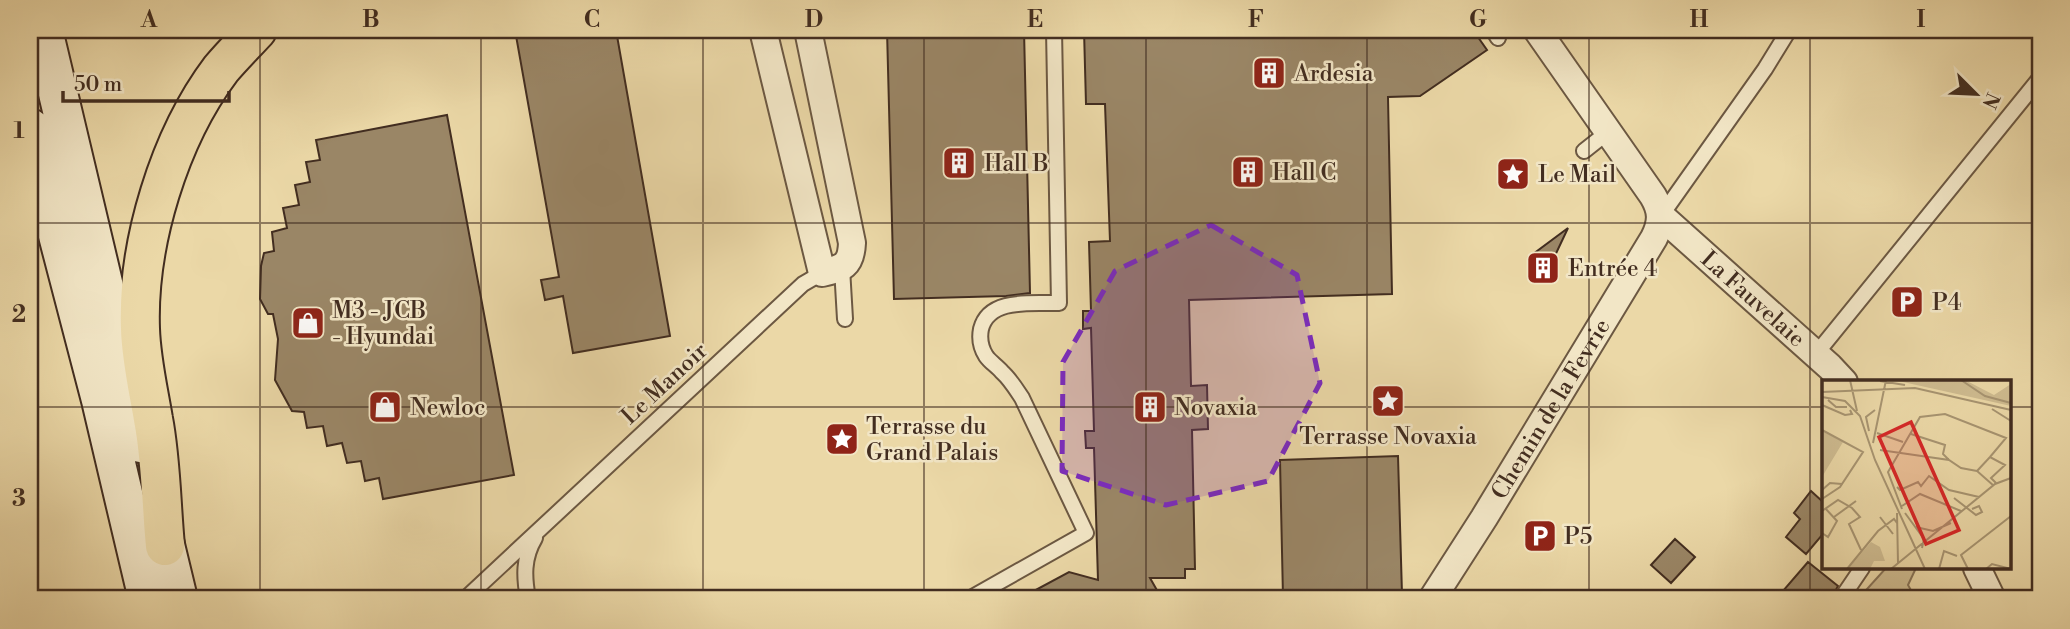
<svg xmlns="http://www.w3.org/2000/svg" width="2070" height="629" font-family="'Libre Bodoni',serif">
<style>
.green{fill:#cebb90;stroke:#887458;stroke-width:2}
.building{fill:#9a8666;stroke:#422d20;stroke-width:2}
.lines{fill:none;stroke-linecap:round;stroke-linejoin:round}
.lane-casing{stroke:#6c5842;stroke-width:18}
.street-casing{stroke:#6c5842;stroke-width:30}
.secondary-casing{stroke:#422d20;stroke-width:42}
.highway-casing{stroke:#422d20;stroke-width:42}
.lane{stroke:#f2e6c6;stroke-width:14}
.street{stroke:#f2e6c6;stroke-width:26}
.secondary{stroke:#f2e6c6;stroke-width:38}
.highway{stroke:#ebd8a7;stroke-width:38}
.marked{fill:#7b2cbf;fill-opacity:0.2;stroke:#7b2cbf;stroke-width:5;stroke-dasharray:14 9;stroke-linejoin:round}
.grid{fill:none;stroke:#422d20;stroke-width:2;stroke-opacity:0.55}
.labels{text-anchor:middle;stroke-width:5;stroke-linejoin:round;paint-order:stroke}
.poi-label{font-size:23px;fill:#422d20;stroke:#f2e6c6;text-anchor:start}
.street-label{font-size:23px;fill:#422d20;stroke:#f2e6c6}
.inset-road{fill:none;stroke:#a79471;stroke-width:2}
.view{fill:#d62828;fill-opacity:0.15;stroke:#d62828;stroke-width:3.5}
.inset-edge{fill:none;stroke:#422d20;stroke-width:3.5}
.neatline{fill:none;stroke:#422d20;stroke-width:2.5}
.grid-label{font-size:23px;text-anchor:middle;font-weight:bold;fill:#422d20}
</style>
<rect width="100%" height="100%" fill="#ebd8a7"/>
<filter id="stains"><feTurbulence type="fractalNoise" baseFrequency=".00286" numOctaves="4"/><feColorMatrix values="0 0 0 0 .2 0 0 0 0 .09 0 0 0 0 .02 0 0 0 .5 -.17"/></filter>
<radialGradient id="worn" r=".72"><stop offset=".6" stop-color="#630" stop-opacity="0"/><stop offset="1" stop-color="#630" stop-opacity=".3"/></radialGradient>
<path class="green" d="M1886 568H1916L1908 585 1916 599H1858Z"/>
<path class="building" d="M515 30H616L670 336 573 353 563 296 545 300 541 280 559 277Z
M887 30H1024L1030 293 1006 296 894 299Z
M1084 30H1473L1487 50 1420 96 1388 97 1392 294 1189 300 1191 386 1207 385 1208 429 1192 430 1195 569H1185V578H1150L1162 599H1019L1069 572 1098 580 1094 448H1086L1085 431H1094L1091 328 1083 329V311H1091L1089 242 1110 241 1105 104H1086Z
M447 115 514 475 383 499 379 478 365 481 361 461 347 463 342 443 327 446 323 426 307 428 304 412 292 411 275 380 278 339 273 314H268L260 299 261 266 264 253 274 251 272 232 287 228 283 208 299 205 295 185 310 182 306 162 320 160 316 140Z
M1568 228 1544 279 1529 257Z
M1398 456 1402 594 1283 597 1280 460Z
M1811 491 1823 502V534L1806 554 1786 537 1800 519 1794 513Z
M1675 539 1695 557 1671 583 1651 565Z
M1808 562 1838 586 1831 599H1776Z"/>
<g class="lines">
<defs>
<path id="lane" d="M1493 30 1498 38
M1584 151 1608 132
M1661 216 1765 69 1789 30
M842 268 845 319
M1816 354 2040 78
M465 599 803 284 822 273
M528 599C524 577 523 558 535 538
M969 599 1086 533 1022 398C1016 389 1010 379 1002 372 997 366 990 362 986 356 981 348 979 339 981 329 989 297 1033 304 1059 303L1054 30
M1841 599 1862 568"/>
<g id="street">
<path d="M763 30 822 273C843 268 851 266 852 243L808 30"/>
<path id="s1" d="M1661 216 1830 367 1844 382"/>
<path d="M1977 568 1992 599"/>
<path id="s2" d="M1432 599 1484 518 1654 238C1662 222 1662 211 1653 196L1537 30"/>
</g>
<path id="secondary" d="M43 30 141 443
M30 128 101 400 148 599
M157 512 178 599"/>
<path id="highway" d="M165 546C161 504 161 460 153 419 148 389 141 360 140 329 137 244 169 138 221 69 232 56 245 43 257 30"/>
</defs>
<use href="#lane" class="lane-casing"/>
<use href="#street" class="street-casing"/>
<use href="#secondary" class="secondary-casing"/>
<use href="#highway" class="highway-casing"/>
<use href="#lane" class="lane"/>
<use href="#street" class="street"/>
<use href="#secondary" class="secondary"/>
<use href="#highway" class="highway"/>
</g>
<path class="marked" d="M1211 225 1297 275 1320 383 1268 481 1166 505 1062 471 1063 362 1115 271Z"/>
<path class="grid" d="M260 30V599M481 30V599M703 30V599M924 30V599M1146 30V599M1367 30V599M1589 30V599M1810 30V599M30 223H2040M30 407H1823M2009 407H2040"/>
<defs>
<symbol id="building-square" viewBox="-11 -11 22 22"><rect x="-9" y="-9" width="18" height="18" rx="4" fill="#8f2418" stroke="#f2e6c6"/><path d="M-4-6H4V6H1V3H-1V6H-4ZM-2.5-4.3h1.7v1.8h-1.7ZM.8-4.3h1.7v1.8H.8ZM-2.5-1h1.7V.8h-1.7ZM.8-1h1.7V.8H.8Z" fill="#fff"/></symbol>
<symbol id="sight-square" viewBox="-11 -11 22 22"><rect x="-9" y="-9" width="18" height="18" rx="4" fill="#8f2418" stroke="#f2e6c6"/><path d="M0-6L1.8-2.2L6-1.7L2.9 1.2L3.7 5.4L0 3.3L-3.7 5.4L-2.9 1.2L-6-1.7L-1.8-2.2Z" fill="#fff"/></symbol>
<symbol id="parking-square" viewBox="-11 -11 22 22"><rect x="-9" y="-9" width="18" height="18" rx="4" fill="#8f2418" stroke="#f2e6c6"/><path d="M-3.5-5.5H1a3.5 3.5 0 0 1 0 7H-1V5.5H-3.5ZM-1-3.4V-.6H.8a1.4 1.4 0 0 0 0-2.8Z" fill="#fff"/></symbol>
<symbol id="shop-square" viewBox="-11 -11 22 22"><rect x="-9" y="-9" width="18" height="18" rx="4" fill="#8f2418" stroke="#f2e6c6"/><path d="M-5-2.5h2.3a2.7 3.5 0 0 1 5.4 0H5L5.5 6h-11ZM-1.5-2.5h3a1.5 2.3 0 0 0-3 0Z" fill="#fff"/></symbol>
</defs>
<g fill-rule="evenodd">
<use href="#building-square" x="1250" y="54" width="38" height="38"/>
<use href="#building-square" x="940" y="144" width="38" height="38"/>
<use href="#building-square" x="1229" y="153" width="38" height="38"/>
<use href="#sight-square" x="1494" y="155" width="38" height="38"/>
<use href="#building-square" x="1524" y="249" width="38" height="38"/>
<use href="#parking-square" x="1888" y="283" width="38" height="38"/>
<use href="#shop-square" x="289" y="304" width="38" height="38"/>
<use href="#sight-square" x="1369" y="382" width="38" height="38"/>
<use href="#shop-square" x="366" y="388" width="38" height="38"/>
<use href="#building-square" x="1131" y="388" width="38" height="38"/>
<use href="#sight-square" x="823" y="420" width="38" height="38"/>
<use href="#parking-square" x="1521" y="517" width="38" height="38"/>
</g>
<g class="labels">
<g class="poi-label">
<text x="1294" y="81">Ardesia</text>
<text x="984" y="171">Hall B</text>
<text x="1272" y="180">Hall C</text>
<text x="1538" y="182">Le Mail</text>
<text x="1568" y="276">Entrée 4</text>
<text x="1932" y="310">P4</text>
<text x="332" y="318">M3 - JCB<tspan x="332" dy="26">- Hyundai</tspan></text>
<text x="410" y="415">Newloc</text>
<text x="1174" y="415">Novaxia</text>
<text x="866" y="434">Terrasse du<tspan x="866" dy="26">Grand Palais</tspan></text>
<text x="1388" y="444" text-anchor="middle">Terrasse Novaxia</text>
<text x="1564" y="544">P5</text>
</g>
<g class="street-label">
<text dy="8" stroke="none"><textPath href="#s1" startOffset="124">La Fauvelaie</textPath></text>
<text transform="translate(664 383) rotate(-43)" y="8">Le Manoir</text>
<text dy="8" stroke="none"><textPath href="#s2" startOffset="224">Chemin de la Fevrie</textPath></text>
</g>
</g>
<g transform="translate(1822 380)">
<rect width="189" height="189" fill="#ebd8a7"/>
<path d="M72 0H143L172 15 189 4V26ZM0 51 21 62 0 97ZM49 162 58 167 63 181H52L48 189H26Z" fill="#cebb90"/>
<path class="inset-road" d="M28 0 35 31M139 0 163 16 189 23M58 1 83 5M0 12 93 8 189 30M0 17 23 21 38 36 53 80 103 189M6 20 14 27H25M0 25 23 35 30 34 28 30M170 29 189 41M0 50 41 72 18 107 0 119M47 51 44 37 53 30M55 53 81 62M89 54 123 65 121 74 127 80M51 63 64 0M58 70 127 80 139 88 155 91M172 106 155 91 168 77 183 85 169 98 175 104M75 107 78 110 96 102 99 106 107 96 127 110 157 117M0 110 8 103 20 104M132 118 154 135 160 132 157 126 150 129M80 126 98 114 139 131M80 129 66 92 98 37 123 34 184 58 168 77M0 131 16 120 30 128 38 137 27 144 39 170M75 133 76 183M83 133 102 159 100 168M12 137 34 121M58 137 71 154M94 147 111 151 129 143M0 153 6 157 15 141 3 128M25 189 56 151 72 139 75 143M69 189 173 104 189 98M117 189 122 171 135 176M146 189 139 175 189 136M164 189 170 184 189 189"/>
<path class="view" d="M89 42 137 150 104 164 57 57Z"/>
<rect width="189" height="189" class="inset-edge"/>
</g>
<rect width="2070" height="629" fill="none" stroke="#ebd8a7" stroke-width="77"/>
<g transform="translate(1976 94) rotate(114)" stroke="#f2e6c6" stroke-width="5" paint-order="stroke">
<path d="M0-5L12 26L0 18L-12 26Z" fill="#422d20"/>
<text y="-10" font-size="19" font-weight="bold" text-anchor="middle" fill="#422d20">N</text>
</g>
<path d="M63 91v10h166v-10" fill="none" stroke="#422d20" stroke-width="3.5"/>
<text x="74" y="91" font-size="21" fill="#422d20" stroke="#f2e6c6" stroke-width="5" paint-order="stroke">50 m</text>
<rect x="38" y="38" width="1994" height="552" class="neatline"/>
<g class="grid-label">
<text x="149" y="27">A</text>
<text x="371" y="27">B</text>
<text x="592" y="27">C</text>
<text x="814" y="27">D</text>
<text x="1035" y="27">E</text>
<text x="1256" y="27">F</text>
<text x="1478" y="27">G</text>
<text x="1699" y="27">H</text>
<text x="1921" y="27">I</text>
<text x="19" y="138">1</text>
<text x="19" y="322">2</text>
<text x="19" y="506">3</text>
</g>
<rect width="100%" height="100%" filter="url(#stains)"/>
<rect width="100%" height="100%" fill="url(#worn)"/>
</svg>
